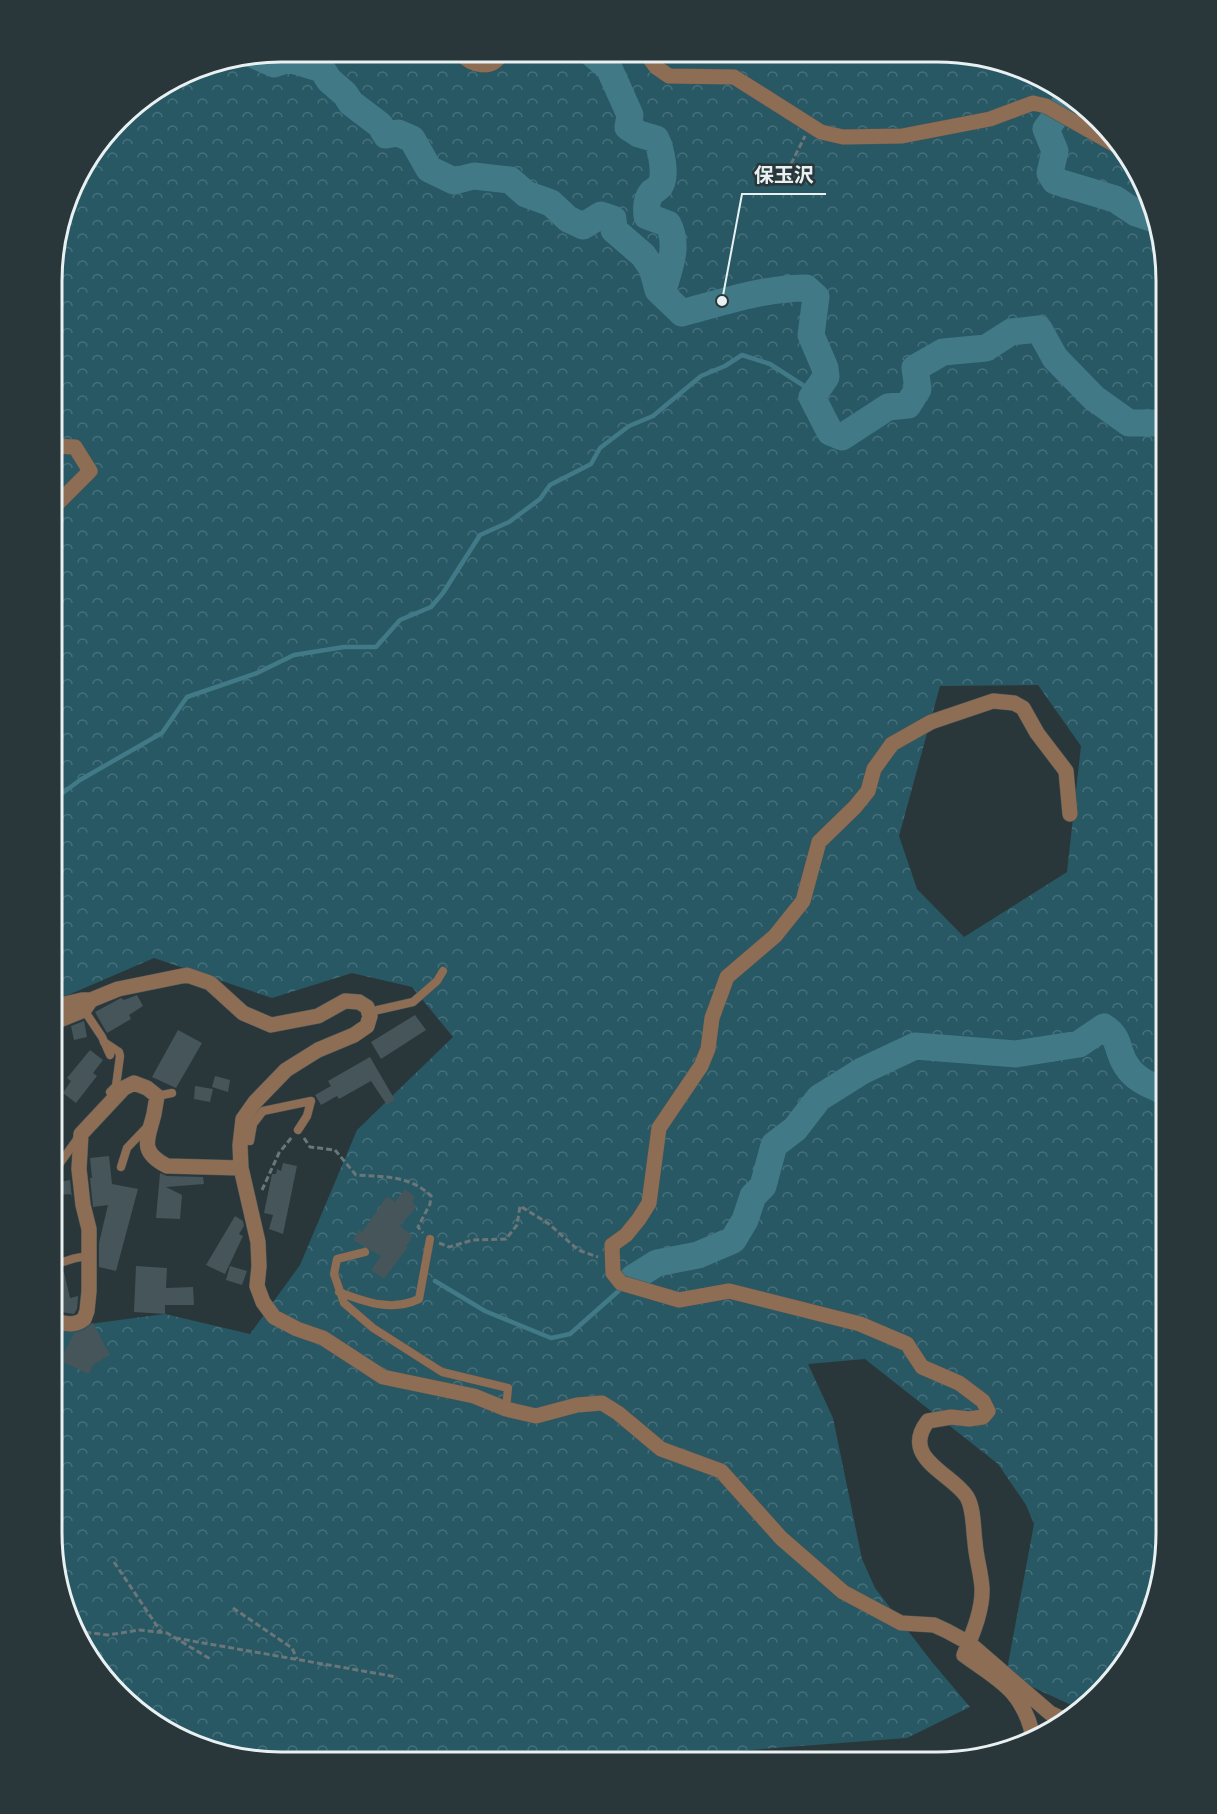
<svg xmlns="http://www.w3.org/2000/svg" width="1217" height="1814" font-family="Merriweather,'Noto Sans JP',serif">
<style>
.forest{fill:url(#forest-crowns);fill-rule:evenodd}
.lines{fill:none;stroke-linecap:round;stroke-linejoin:round}
.stream{stroke:#417987;stroke-width:4.5}
.river{stroke:#417987;stroke-width:27}
.building{fill:#465559}
.lane-casing{stroke:#485557;stroke-width:9}
.street-casing{stroke:#485557;stroke-width:16}
.path{stroke:#6a7679;stroke-width:3;stroke-dasharray:6 3;stroke-linecap:butt}
.lane{stroke:#8e6d55;stroke-width:8}
.street{stroke:#8e6d55;stroke-width:15}
.rim{fill:none;stroke:#e8f0f2;stroke-width:3}
.leader{fill:none;stroke:#e8f0f2;stroke-width:2}
.callout-dot{fill:#e8f0f2;stroke:#29373a;stroke-width:2}
.callout-label{font-size:20px;text-anchor:middle;font-weight:bold;fill:#e8f0f2;stroke:#29373a;stroke-width:5;stroke-linejoin:round;paint-order:stroke}
</style>
<defs>
<pattern id="forest-crowns" width="20" height="18" patternUnits="userSpaceOnUse" patternTransform="scale(1.5)"><rect width="20" height="18" fill="#275864"/><path d="M2 6a3 3 0 1 1 6 0M12 15a3 3 0 1 1 6 0" fill="none" stroke="#46707b"/></pattern>
</defs>
<rect width="100%" height="100%" fill="#29373a"/>
<path class="forest" d="M280 51 967 53 1024 68 1076 98 1118 140 1148 192 1166 280 1165 1549 1154 1608 1119 1673 1082 1710 1006 1675 1034 1524 1026 1505 998 1464 865 1359 808 1364 833 1418 862 1559 875 1588 932 1662 970 1707 907 1738 737 1751 675 1762 251 1761 193 1746 141 1716 99 1674 69 1622 51 1534V1329L165 1314 250 1334 300 1265 357 1130 453 1037 412 987 352 973 272 998 154 958 52 1002 53 250 82 166 129 108 206 63ZM1038 685 1081 746 1067 872 964 937 917 889 899 836 940 686Z"/>
<g class="lines">
<path class="stream" d="M52 801 80 780 162 733 187 697 257 673 294 655 344 647H376L400 620 431 607 443 593 480 535 509 522 540 499 550 485 591 464 600 448 629 426 653 416 701 376 725 366 742 355 770 364 815 393
M435 1281 485 1311 551 1338 570 1334 623 1287"/>
<path class="river" d="M590 52 609 68 630 115 628 127 639 134 656 139C661 149 667 176 660 186 659 187 653 192 652 192 647 198 646 208 647 216L668 224C680 247 668 271 662 294
M254 55 274 64 289 59 322 69 329 80 345 94 351 103 380 125 386 135 398 133 412 139 429 169 454 181 474 176 510 180 526 194 551 203 568 219 583 226 601 215 613 219 614 230 643 255 652 268 658 290 682 313C723 302 764 288 806 288L816 297 811 335 825 368 826 377 812 397 830 432 842 437 888 407 908 405 918 389 915 368 943 352 986 348 1011 332 1039 329 1055 358 1094 398 1129 423H1166
M1075 97 1066 102 1046 129 1055 151 1050 173 1055 181 1115 199 1136 213 1154 219
M633 1278 657 1263 698 1255 733 1240 745 1220 753 1196 763 1186 774 1145 795 1129 819 1098 862 1071 915 1046 1016 1054 1079 1044 1104 1027C1121 1038 1116 1050 1126 1065 1135 1080 1150 1085 1166 1092"/>
</g>
<path class="building" d="M137 995 143 1006 129 1015 131 1019 107 1033 95 1012 121 998 124 1000Z
M415 1015 426 1030 381 1059 371 1042Z
M84 1021 87 1037 74 1040 71 1026Z
M178 1030 202 1043 176 1088 152 1077Z
M90 1050 103 1060 93 1073 97 1076 76 1103 63 1093 71 1081 67 1078Z
M370 1057 395 1100 387 1105 371 1081 339 1099 337 1096 321 1105 315 1095 331 1086 328 1081Z
M215 1076 230 1080 228 1092 212 1087Z
M195 1086 213 1089 210 1102 194 1099Z
M109 1156 112 1184 138 1189 116 1271 99 1267V1243L108 1205 93 1207 90 1178H92L90 1158Z
M283 1163 297 1166 283 1234 269 1229 273 1215 264 1213 272 1174H276L277 1169 281 1171Z
M160 1173 167 1176 203 1177 204 1184 166 1187 182 1195 180 1219 156 1218Z
M70 1180 72 1198V1194L58 1195 57 1186 59 1182Z
M405 1189 415 1197 412 1202 417 1206 400 1226 413 1236 406 1246 408 1247 384 1279 371 1270 381 1256 353 1240 359 1230 362 1232 387 1196 395 1202Z
M235 1216 243 1221 244 1226 239 1234 243 1236 225 1274 206 1265Z
M136 1266 167 1268 166 1288 193 1287 194 1305H165V1314L134 1312Z
M230 1266 247 1271 242 1285 226 1280Z
M64 1272 70 1298 78 1296V1298L77 1309 74 1314 61 1312 55 1296 51 1275Z
M93 1323 110 1355 93 1365 89 1374 60 1361 74 1333 84 1330Z"/>
<g class="lines">
<defs>
<path id="lane" d="M84 1010 102 1037 110 1055
M369 1012 413 1002 437 981 443 971
M104 1042 119 1052 120 1056 116 1086 110 1092
M157 1096 172 1093
M241 1140 250 1141 253 1124 263 1111 311 1101 307 1116 298 1130
M121 1167 127 1148 149 1125
M52 1183 60 1163 78 1138
M365 1252 337 1259 334 1274 344 1303 373 1328 442 1372 508 1388 506 1409
M51 1264C65 1264 75 1255 89 1257
M339 1292C366 1302 391 1312 419 1299L430 1239"/>
<path id="street" d="M459 52C471 66 494 72 502 52
M645 52 656 67 669 76 734 77 821 132 843 137 902 136 990 119 1033 103 1046 106 1117 146 1121 145
M53 508 90 471 75 447 53 446
M52 1007 82 1000H91L118 989 187 975 210 983 243 1013 271 1025 318 1016 345 1001 359 1002 367 1007 370 1016 367 1026 354 1035 318 1050 286 1070 255 1102 243 1119 240 1145 241 1168 258 1242 259 1266 257 1286 263 1302 274 1317 297 1329 323 1338 383 1377 474 1396 506 1409 536 1416 577 1405 602 1403 618 1413 661 1449 721 1471 781 1538 843 1592 901 1623 934 1625 947 1631 969 1643 1050 1713 1067 1721
M52 1023 84 1010 91 1000
M51 1318C62 1324 74 1327 84 1319L87 1311 89 1291V1229L83 1205 79 1169 81 1134 124 1088 134 1083 147 1088 157 1096C156 1102 155 1108 154 1114 148 1139 138 1151 167 1166L241 1168
M1026 1745 1032 1732C1021 1689 998 1680 964 1655 972 1635 983 1610 982 1588 981 1572 976 1558 975 1542 973 1528 974 1509 967 1497 953 1474 899 1458 928 1421L951 1417 969 1419 983 1417 988 1411 983 1401 959 1383 922 1367 907 1344 860 1324 729 1291 679 1300 621 1283 613 1273 612 1245 626 1235 639 1219 649 1203 659 1128 701 1066 708 1049 712 1018 727 977 775 936 803 901 819 842 855 807 868 791 874 769 892 744 931 722 993 701 1014 703 1023 708 1037 733 1066 771 1070 814"/>
</defs>
<use href="#lane" class="lane-casing"/>
<use href="#street" class="street-casing"/>
<path class="path" d="M787 172 805 136
M304 1138 310 1147 335 1150 356 1175C385 1177 409 1175 431 1196L430 1204 418 1227 423 1233
M262 1190 279 1153 292 1137
M439 1243 449 1247 473 1240 506 1239 517 1225 520 1206 549 1224 578 1250 598 1257
M114 1562 161 1632
M65 1603 84 1632 108 1635 139 1630 167 1633 212 1660
M233 1608 292 1648 297 1659
M175 1638 397 1677"/>
<use href="#lane" class="lane"/>
<use href="#street" class="street"/>
</g>
<path d="M0 0H1217V1814H0ZM281 62H937A219 219 0 0 1 1156 281V1533A219 219 0 0 1 937 1752H281A219 219 0 0 1 62 1533V281A219 219 0 0 1 281 62Z" fill="#29373a" fill-rule="evenodd"/>
<path class="rim" d="M281 62H937A219 219 0 0 1 1156 281V1533A219 219 0 0 1 937 1752H281A219 219 0 0 1 62 1533V281A219 219 0 0 1 281 62Z"/>
<path class="leader" d="M722 301L742 194H826"/>
<circle class="callout-dot" cx="722" cy="301" r="6"/>
<g class="callout-label">
<text x="784" y="182">保玉沢</text>
</g>
</svg>
